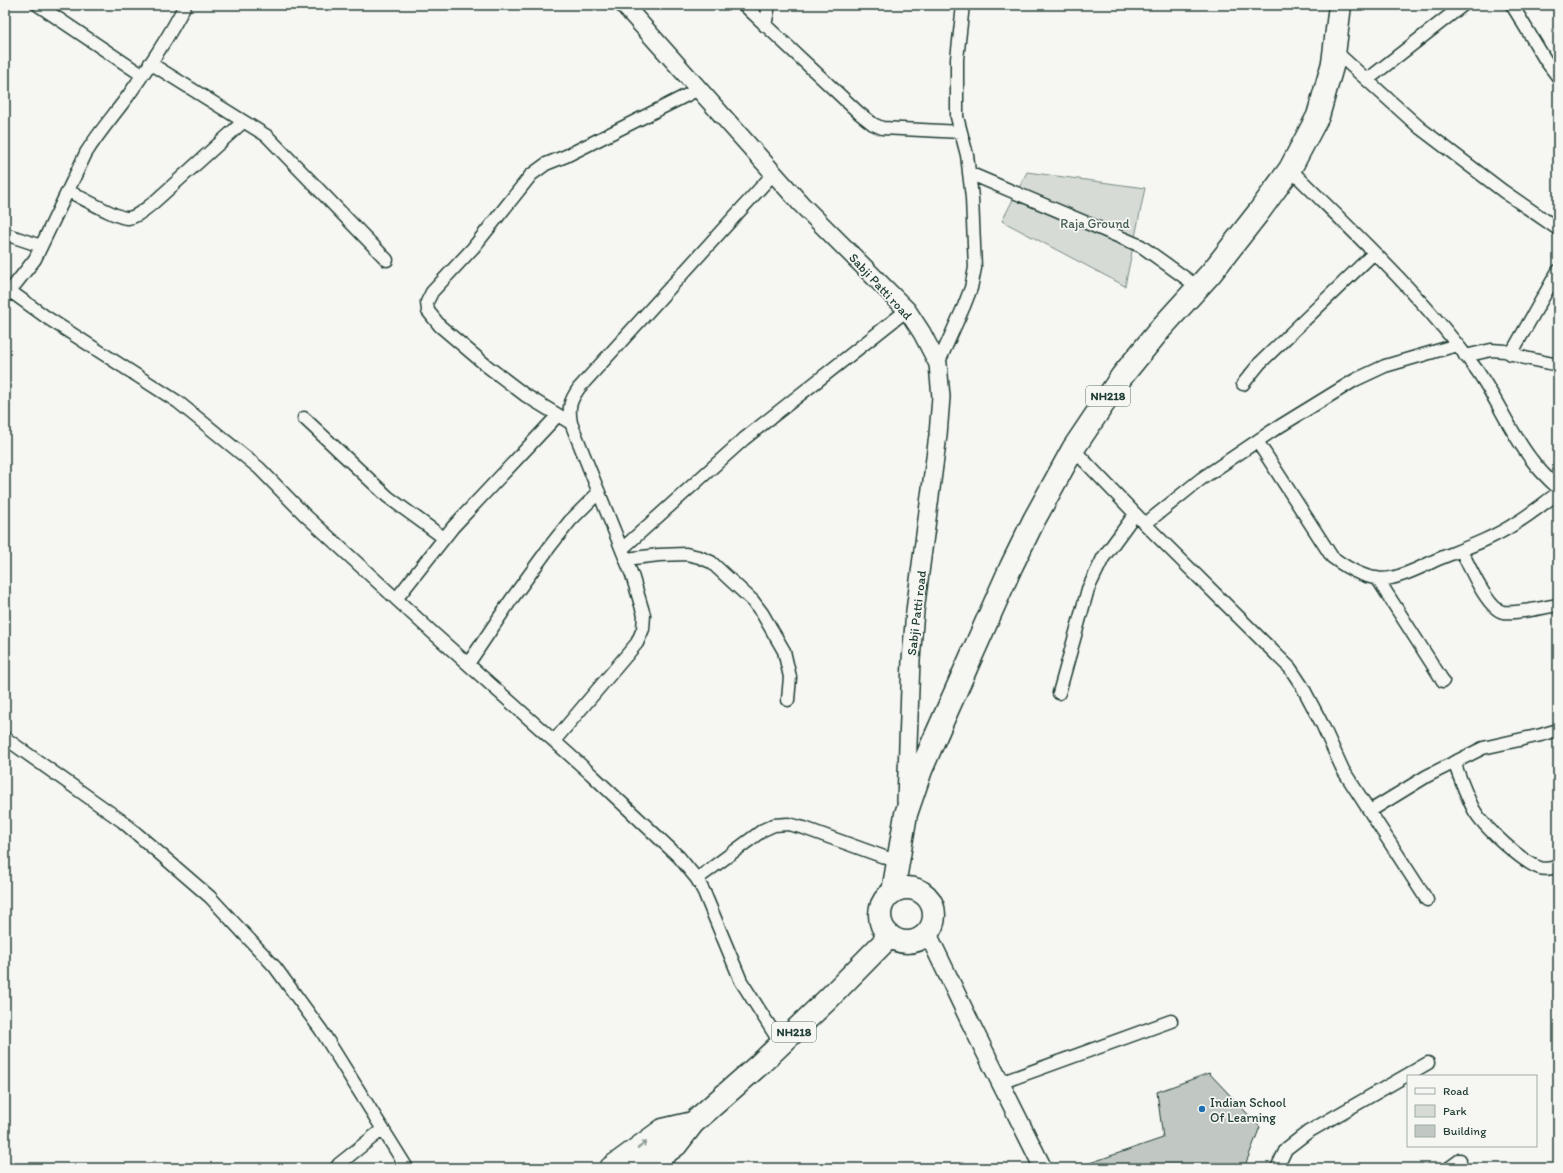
<svg xmlns="http://www.w3.org/2000/svg" width="1563" height="1173" font-family="Itim,sans-serif">
<style>
.green{fill:#d6dbd6;stroke:#7a8c85}
.building{fill:#c1c8c3;stroke:#1f3d34}
.lines{fill:none;stroke-linecap:round;stroke-linejoin:round}
.street-casing{stroke:#1f3d34;stroke-width:15}
.secondary-casing{stroke:#1f3d34;stroke-width:20}
.highway-casing{stroke:#1f3d34;stroke-width:25}
.street{stroke:#f6f6f2;stroke-width:12}
.secondary{stroke:#f6f6f2;stroke-width:17}
.highway{stroke:#f6f6f2;stroke-width:22}
.oneway{fill:#8a9a93}
.poi-dot{fill:#1f6fb2;stroke:#f6f6f2;stroke-width:1.5}
.labels{text-anchor:middle;stroke-width:3.5;stroke-linejoin:round;paint-order:stroke}
.shield{fill:#f6f6f2;stroke:#60746d;stroke-width:1}
.shield-label{font-size:12px;font-weight:bold;fill:#1f3d34}
.park-label{font-size:13px;fill:#445d54;stroke:#f6f6f2}
.street-label{font-size:13px;fill:#1f3d34;stroke:#f6f6f2}
.poi-label{font-size:13px;fill:#1f3d34;stroke:#f6f6f2;text-anchor:start}
</style>
<rect width="100%" height="100%" fill="#f6f6f2"/>
<filter id="ink" filterUnits="userSpaceOnUse"><feTurbulence type="fractalNoise" baseFrequency=".025" numOctaves="2"/><feDisplacementMap in="SourceGraphic" scale="8" xChannelSelector="R" yChannelSelector="G"/><feConvolveMatrix kernelMatrix="1 2 1 2 8 2 1 2 1" color-interpolation-filters="sRGB"/></filter>
<g filter="url(#ink)">
<path class="green" d="M1027 172 1145 188 1125 286 1002 221Z"/>
<path class="building" d="M1209 1073 1260 1127 1244 1168H1081V1166L1163 1138 1157 1092Z"/>
<g class="lines">
<defs>
<path id="street" d="M38 5 142 75
M744 5 859 113 873 124 882 128 961 132
M1512 5 1546 61 1558 77
M765 26 769 5
M1335 51 1420 128 1503 191 1558 229
M150 63 267 136 387 260
M1367 80 1463 5
M1290 169C1354 233 1422 295 1476 369 1496 397 1510 432 1531 459 1539 470 1548 479 1558 488
M969 173 1141 246 1198 287
M68 191C79 196 118 219 128 218 137 217 145 209 152 204L243 122
M5 234 41 246
M10 291 46 317 178 402 259 468 304 514 432 632 591 774 679 857 697 879 704 892 741 981 781 1044
M6 296 35 259 86 153C99 132 114 115 128 96 149 66 169 37 185 5
M1511 354 1558 271
M1465 356 1491 350 1505 351 1525 358 1558 365
M938 364 964 306 971 288 975 268 972 198 967 155 957 117V59L963 5
M1243 384 1260 363 1374 253
M304 418 388 497 444 538
M571 423 525 395 487 366 440 326 428 311 427 302 432 292 473 248 531 175 546 164 566 156 699 89
M1257 441 1332 557C1348 569 1371 582 1391 578 1406 575 1422 567 1436 560 1463 549 1492 539 1516 523 1531 514 1544 503 1558 493
M1073 449 1145 524 1290 668 1302 686 1322 724 1343 770 1427 900
M1145 524 1201 479 1272 431 1355 380 1385 366 1457 345
M622 549 744 439 907 310
M1461 550C1469 565 1487 609 1503 612 1517 614 1544 607 1558 605
M626 559 659 555 686 554 699 557 711 562 753 601 762 613 784 651 790 677 788 700
M1377 578 1443 681
M397 598 453 527 558 415
M468 664 511 600 551 545 570 521 599 492
M1059 693 1088 589 1103 558 1135 514
M5 738 122 821 210 897 275 967 321 1030 407 1168
M554 741 637 643 643 629 644 615 632 575 571 423C568 407 570 401 579 388L774 173
M1454 762C1460 778 1466 795 1474 810 1483 826 1523 863 1540 868 1546 870 1553 868 1558 866
M1370 811 1427 776 1483 748 1541 735 1558 730
M697 879 763 830 774 825 788 824 804 828 898 862
M1000 1083 1171 1021
M336 1168 339 1164 383 1129
M1277 1168 1286 1149 1308 1132 1428 1063
M1449 1168 1460 1160"/>
<path id="secondary" d="M624 5 801 204 907 310 922 333 938 364 941 397 938 435 915 611 911 660 906 801
M928 934 970 1022 1043 1168"/>
<path id="highway" d="M880 915a27 27 0 1 1 54 0a27 27 0 1 1-54 0Z
M893 892 906 814 921 770 934 740 1011 567 1034 520 1073 449 1122 376 1162 327 1211 273 1258 213 1290 169 1318 116 1333 63 1340 5
M611 1168 663 1130 693 1123
M645 1168 676 1145 693 1123 760 1064 829 998 890 936"/>
</defs>
<use href="#street" class="street-casing"/>
<use href="#secondary" class="secondary-casing"/>
<use href="#highway" class="highway-casing"/>
<use href="#street" class="street"/>
<use href="#secondary" class="secondary"/>
<use href="#highway" class="highway"/>
</g>
<defs><path id="oneway-solid" d="M-6-.8H1V-3.2L6.5 0L1 3.2V.8H-6Z"/></defs>
<use class="oneway" href="#oneway-solid" transform="translate(642 1145) rotate(-36)"/>
</g>
<circle class="poi-dot" cx="1202" cy="1109" r="4"/>
<g class="labels">
<g class="shield">
<rect x="1086" y="386" width="44" height="20" rx="3"/>
<rect x="772" y="1022" width="44" height="20" rx="3"/>
</g>
<g class="shield-label">
<text x="1108" y="400">NH218</text>
<text x="794" y="1036">NH218</text>
</g>
<g class="park-label">
<text x="1095" y="228">Raja Ground</text>
</g>
<g class="street-label">
<text transform="translate(881 286) rotate(47)" y="5">Sabji Patti road</text>
<text transform="translate(916 613) rotate(-83)" y="5">Sabji Patti road</text>
</g>
<g class="poi-label">
<text x="1210" y="1107">Indian School<tspan x="1210" dy="15">Of Learning</tspan></text>
</g>
</g>
<rect width="1563" height="1173" fill="none" stroke="#f6f6f2" stroke-width="20"/>
<rect x="10" y="10" width="1543" height="1153" fill="none" stroke="#1f3d34" stroke-width="1.5" filter="url(#ink)"/>
<rect x="1407" y="1075" width="130" height="72" fill="#f6f6f2" stroke="#a0aca6"/>
<rect x="1415" y="1088" width="20" height="6" fill="#f6f6f2" stroke="#a0aca6"/>
<text x="1443" y="1095" font-size="12" fill="#1f3d34">Road</text>
<rect x="1415" y="1105" width="20" height="12" fill="#d6dbd6" stroke="#a0aca6"/>
<text x="1443" y="1115" font-size="12" fill="#1f3d34">Park</text>
<rect x="1415" y="1125" width="20" height="12" fill="#c1c8c3" stroke="#a0aca6"/>
<text x="1443" y="1135" font-size="12" fill="#1f3d34">Building</text>
</svg>
